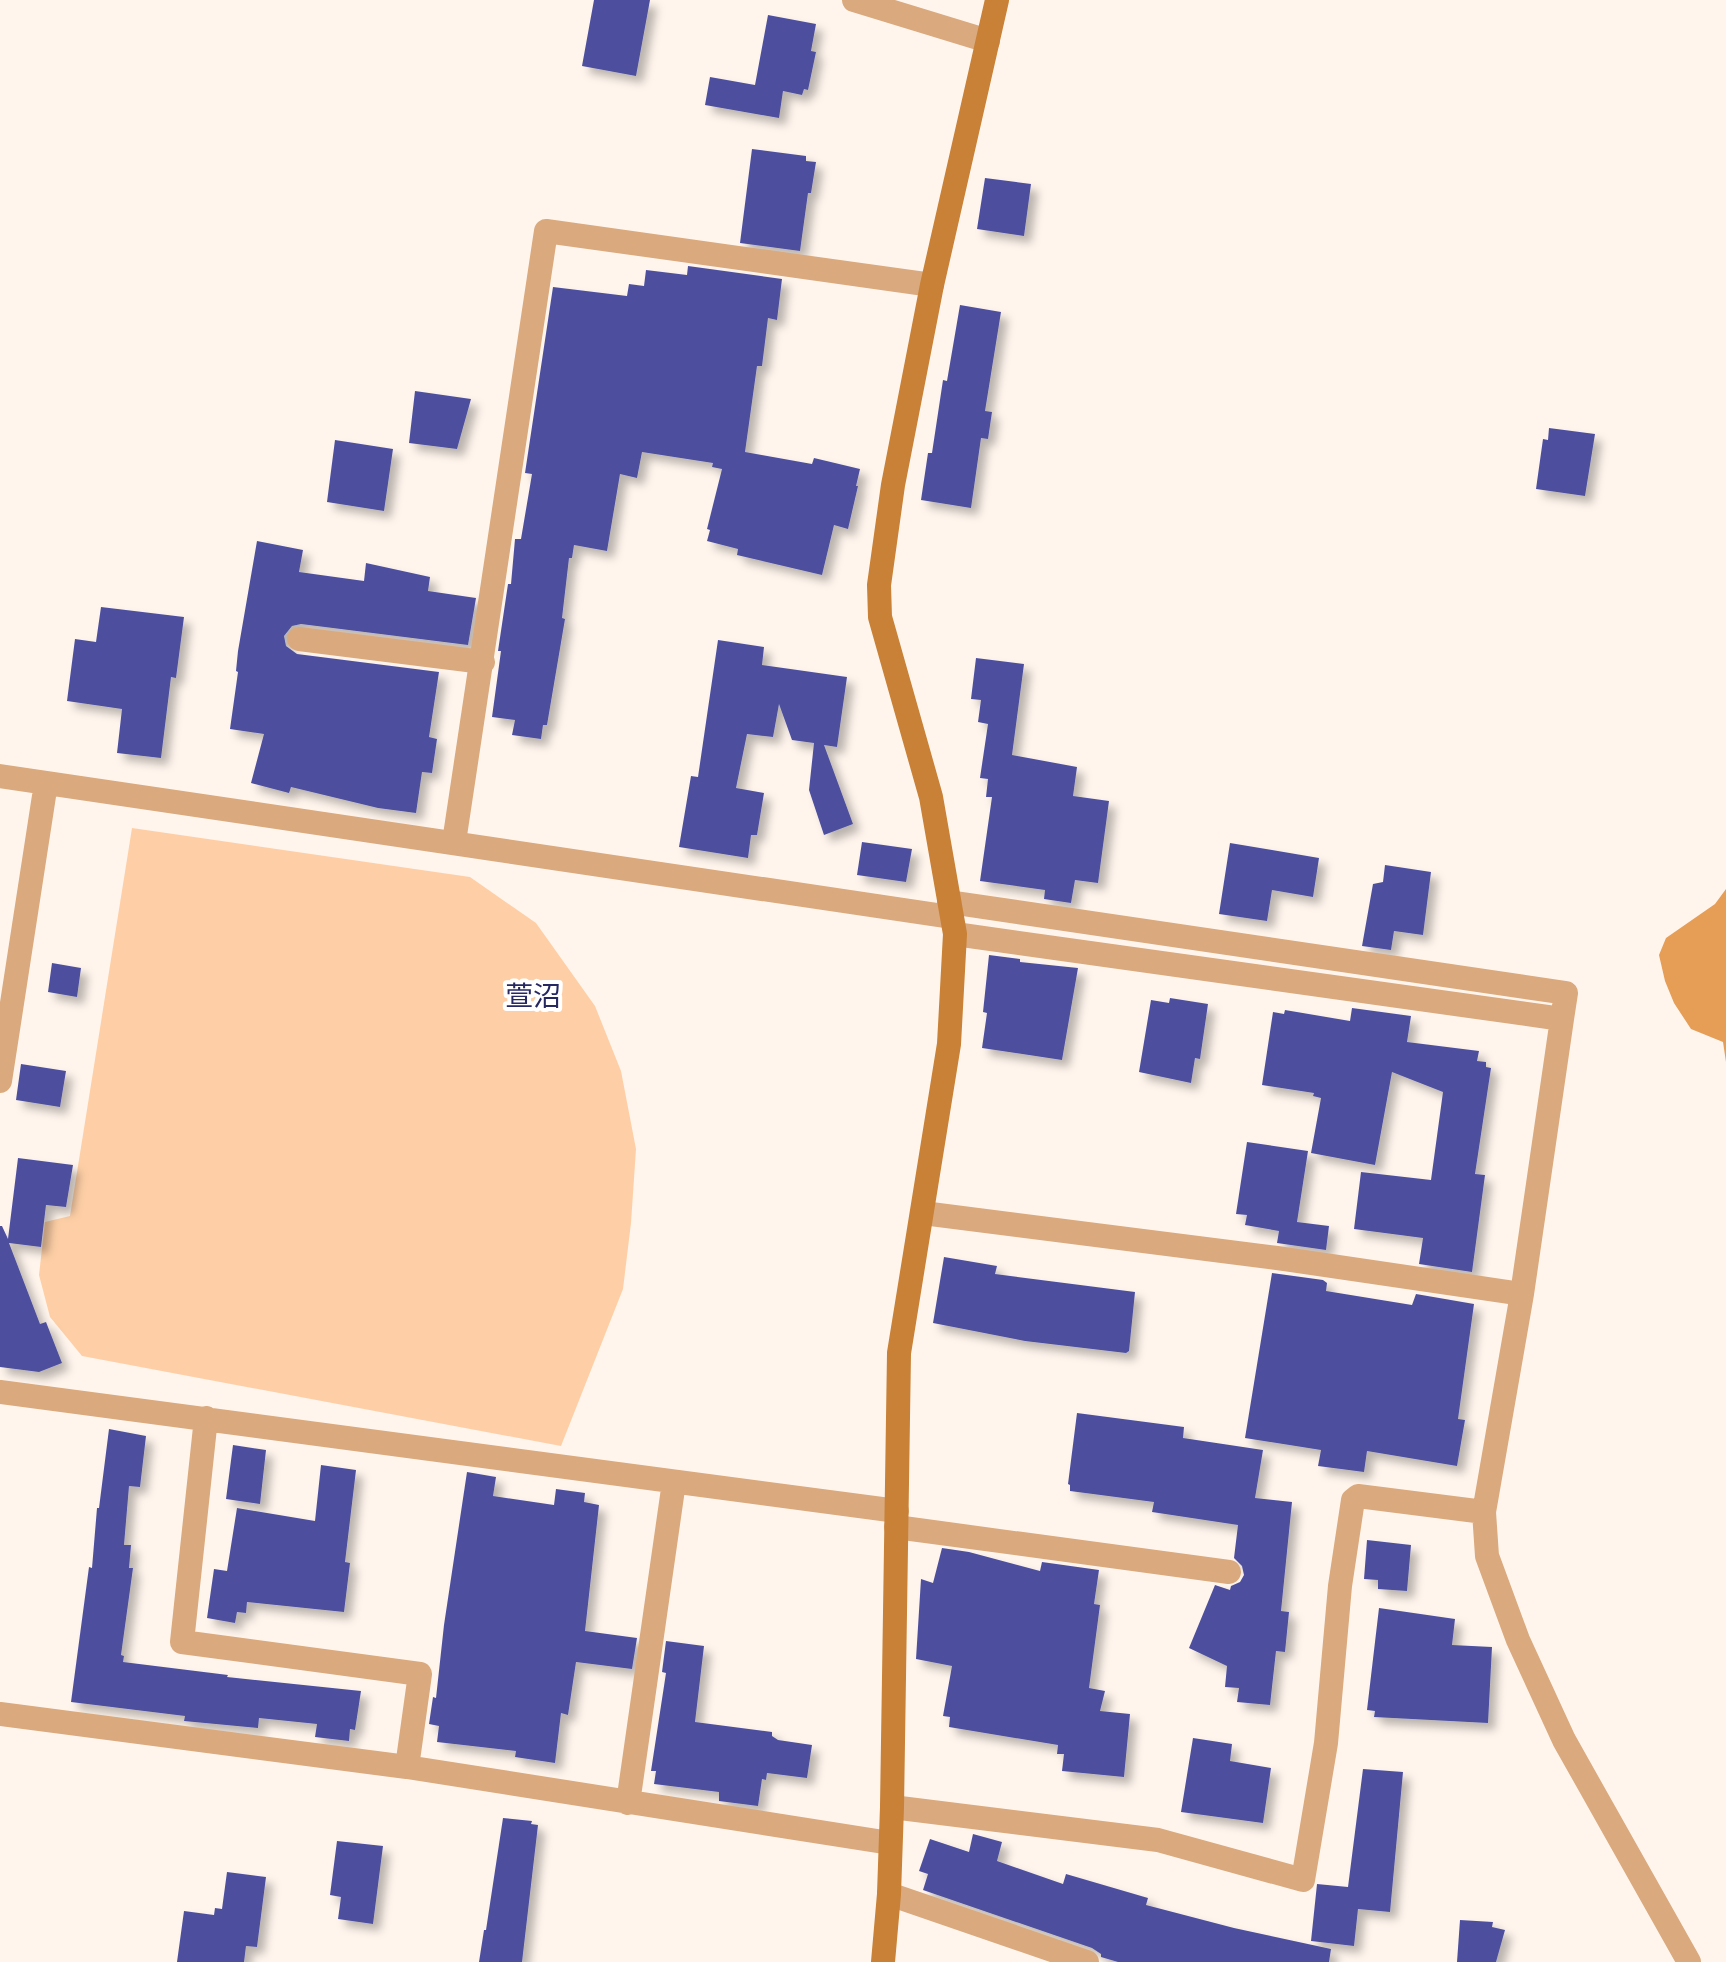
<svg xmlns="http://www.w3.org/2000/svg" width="1726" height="1962" font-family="Ubuntu,'Noto Sans JP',sans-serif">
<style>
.green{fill:#fecfa6}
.water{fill:#e69d56}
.building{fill:#4d509e;filter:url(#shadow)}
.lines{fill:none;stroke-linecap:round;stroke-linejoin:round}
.street{stroke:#daa97d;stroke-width:24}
.secondary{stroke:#c88136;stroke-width:24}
.labels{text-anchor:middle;stroke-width:8;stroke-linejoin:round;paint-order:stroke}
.quarter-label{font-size:28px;fill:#272761;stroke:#fff}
</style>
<defs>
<filter id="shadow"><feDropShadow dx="7" dy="7" stdDeviation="4" flood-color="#0004"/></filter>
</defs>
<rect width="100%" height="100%" fill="#fff5ed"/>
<path class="green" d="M132 828 470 877 536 923 595 1006 621 1071 636 1149 631 1223 623 1289 561 1446 82 1356 50 1317 39 1275 45 1222 70 1216Z"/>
<path class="water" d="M1726 889V1062L1723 1042 1691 1029 1674 1003 1665 981 1659 955 1666 938 1715 904Z"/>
<path class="building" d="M594 0H650L636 76 582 66Z
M768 15 816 24 811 51 816 52 808 90 804 89 802 95 783 91 779 118 705 105 710 77 755 85Z
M752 149 806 156V161L816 162 811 193H808L800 251 740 243Z
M985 178 1031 184 1024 236 977 229Z
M688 266 782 279 777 320 768 318 762 366H757L745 452 812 464 814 458 860 469 856 486H858L848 529 834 525 822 575 737 555 738 549 707 541 710 530 707 529 722 469 712 467 713 463 642 452 637 478 620 474 607 551 574 545 572 558H569L562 618 565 619 547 725H543L541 739 512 735 515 720 492 717 501 651H498L508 584H511L515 539H521L532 474 525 473 553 287 627 296 629 284 644 286 646 270 687 275Z
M960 305 1001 312 985 411 992 412 988 439 981 438 971 508 921 500 928 453H932L943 380 947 381Z
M415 391 471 399 457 449 409 443Z
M1549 428 1595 434 1585 496 1536 489 1543 439 1548 440Z
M335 440 393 449 384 511 327 502Z
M257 541 303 550 299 572 364 581 366 563 430 577 428 591 476 598 468 645 301 624 292 626 284 636 286 646 297 654 439 672 429 737 437 739 432 773 422 772 416 813 378 808 291 787 289 793 251 783 264 734 230 729 238 672 236 671 238 651Z
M101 607 184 617 176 678 171 677 161 758 117 753 122 709 67 701 75 639 96 642Z
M718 640 764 647 762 665 847 677 837 747 824 745 853 824 824 835 809 790 814 743 792 740 779 704 773 737 747 734 736 788 764 793 757 835H751L748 858 679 847 691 776 698 777Z
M976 658 1024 664 1012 755 1077 767 1073 796 1109 801 1098 883 1075 880 1071 903 1044 899 1045 890 980 881 992 797H986L988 779 980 778 988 724 978 722 981 700 971 699Z
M862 842 912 849 906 882 857 875Z
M1230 843 1319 858 1313 897 1272 890 1267 921 1219 914Z
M1385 865 1431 872 1423 935 1394 931 1391 950 1362 946 1373 884 1383 882Z
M989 955 1020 959V962L1078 968 1062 1060 982 1048 987 1013 983 1012Z
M52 963 81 968 77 997 48 992Z
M1170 998 1208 1004 1200 1059 1195 1058 1191 1083 1139 1072 1151 1000 1169 1003Z
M1352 1008 1411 1016 1407 1042 1479 1051 1477 1061 1486 1062V1067L1491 1068 1475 1174 1485 1175 1472 1272 1419 1264 1423 1238 1354 1229 1361 1172 1431 1180 1443 1092 1392 1072 1375 1165 1311 1153 1321 1098 1313 1096 1314 1093 1262 1085 1273 1012 1284 1014 1285 1010 1350 1021Z
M21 1064 66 1071 60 1107 16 1100Z
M1247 1142 1308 1151 1297 1222 1329 1226 1326 1250 1277 1243 1279 1231 1245 1225 1247 1215 1236 1214Z
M18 1158 73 1165 66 1207 46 1205 41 1247 9 1243 40 1324 46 1322 62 1363 39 1372 0 1367V1226H2L8 1239Z
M944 1257 997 1266 995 1274 1135 1292 1129 1351 1126 1353 1025 1341 933 1323Z
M1272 1273 1323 1280 1327 1283 1326 1291 1412 1305 1416 1294 1474 1304 1458 1419 1465 1420 1457 1466 1367 1451 1364 1472 1318 1466 1321 1450 1245 1438Z
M1077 1413 1184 1427 1183 1438 1263 1450 1255 1498 1292 1502 1281 1611 1289 1612 1285 1652 1276 1651 1270 1705 1237 1702 1239 1688 1225 1687 1227 1666 1189 1648 1215 1585 1230 1590 1231 1586 1240 1582 1244 1575 1242 1566 1234 1558 1238 1525 1152 1512 1154 1502 1070 1491V1485L1068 1484Z
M109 1429 146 1436 140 1487 129 1486 124 1545H131L129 1568H133L121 1655 124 1656 123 1662 228 1675 227 1677 361 1691 355 1730 350 1729 349 1741 315 1737 317 1724 259 1718 258 1728 184 1721 185 1716 71 1702 89 1567 92 1568 97 1508H99Z
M233 1445 266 1450 260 1504 226 1499Z
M321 1465 356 1470 345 1562 350 1563 344 1612 247 1602 246 1613 237 1612 235 1623 207 1618 214 1569 227 1571 237 1508 315 1521Z
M467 1472 496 1477 493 1496 554 1505 556 1489 585 1493 584 1502 599 1505 585 1631 637 1638 632 1669 576 1662 568 1715 561 1713 555 1763 515 1757 516 1751 437 1742 439 1726 429 1724 433 1697 436 1698 444 1625Z
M1367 1540 1411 1545 1407 1591 1378 1589V1580L1364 1579Z
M942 1548 969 1552 1040 1571 1042 1562 1099 1570 1094 1604 1100 1605 1089 1688 1105 1691 1100 1711 1130 1714 1124 1777 1062 1771 1064 1754H1057L1058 1745 949 1727 950 1717 943 1716 952 1666 916 1659 921 1579 933 1583Z
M1379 1608 1455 1619 1452 1645 1492 1647 1488 1723 1374 1717 1375 1711 1367 1710Z
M666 1641 704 1646 695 1722 772 1732V1736L778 1740 812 1745 807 1778 767 1773 766 1780 762 1779 758 1806 719 1801V1792L654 1784 656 1771H651L666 1673 662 1672Z
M1193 1738 1232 1744 1230 1761 1271 1768 1263 1823 1181 1812Z
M1363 1769 1403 1772 1390 1912 1358 1909 1354 1946 1311 1941 1317 1884 1348 1887Z
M503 1818 532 1821 531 1824 538 1825 522 1962H479L484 1930H486Z
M973 1834 1002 1842 997 1861 1063 1884 1066 1874 1148 1898 1146 1905 1234 1928 1331 1949 1329 1962H1118L1101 1957V1954L1092 1948 923 1890 928 1874 919 1871 930 1839 969 1852Z
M337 1841 383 1846 373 1924 338 1919 341 1897 330 1895Z
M227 1872 266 1877 257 1947 246 1946 244 1962H177L184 1911 214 1915 215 1908 222 1909Z
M1460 1920 1493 1922 1492 1927 1505 1930 1496 1962H1457Z"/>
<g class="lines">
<path class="street" d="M854 0 988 41
M299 639 483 662
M0 776 951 917
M454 842 546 231 932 285
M949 902 1566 993 1562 1019
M0 1081 46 783
M923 1213 1277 1258 1522 1294
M0 1392 897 1511
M206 1418 182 1642 420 1674 407 1767
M1484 1512 1487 1556 1518 1640 1564 1740 1689 1962
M896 1527 1229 1572
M0 1714 407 1767 890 1843
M628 1803 674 1482
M892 1807 1158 1840 1303 1880 1326 1743 1340 1586 1353 1500 1358 1496 1484 1512 1522 1294 1562 1019 955 934
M889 1894 1087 1962"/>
<path class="secondary" d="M883 1962 889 1894 892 1807 899 1353 949 1044 955 934 931 797 880 617 879 585 893 485 932 285 997 0"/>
</g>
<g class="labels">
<g class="quarter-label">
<text x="533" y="1006">萱沼</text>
</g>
</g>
</svg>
